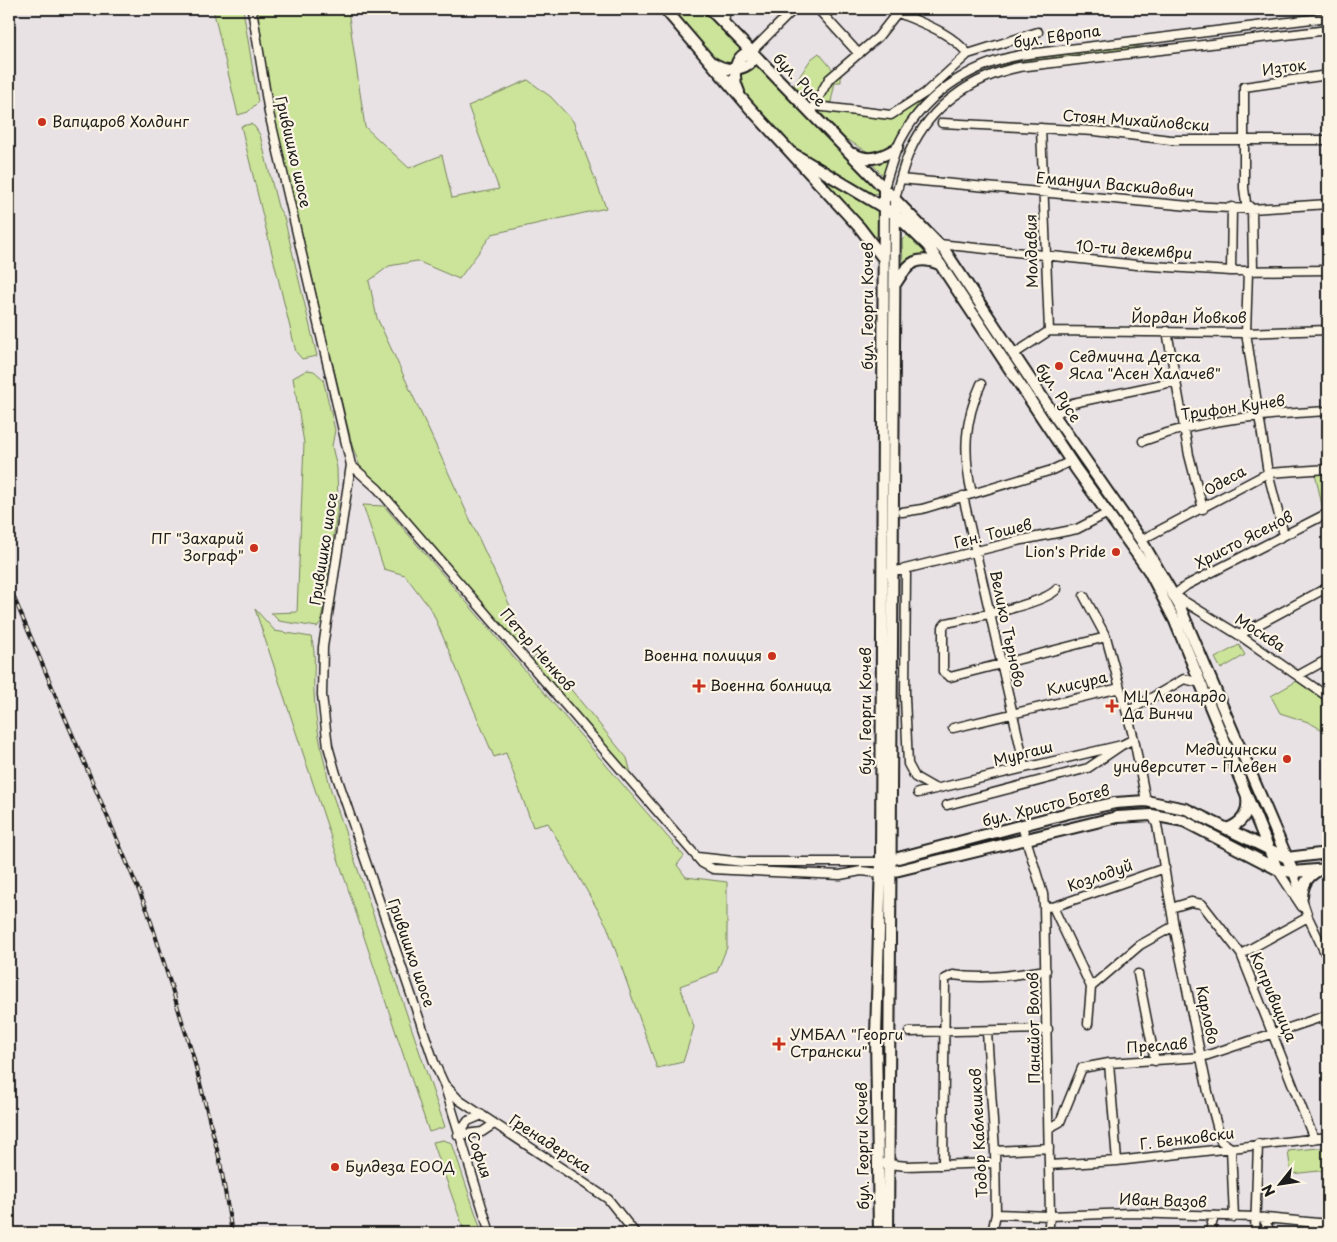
<svg xmlns="http://www.w3.org/2000/svg" width="1337" height="1242" font-family="'Playpen Sans',sans-serif">
<style>
.green{fill:#cbe49a;stroke:#74805b}
.lines{fill:none;stroke-linecap:round;stroke-linejoin:round}
.minor-casing{stroke:#1c1c1c;stroke-width:11}
.major-casing{stroke:#1c1c1c;stroke-width:14}
.minor{stroke:#fcf5e5;stroke-width:8}
.major{stroke:#fcf5e5;stroke-width:10}
.rail-casing{stroke:#1c1c1c;stroke-width:4}
.rail{stroke:#fcf5e5;stroke-width:2;stroke-dasharray:5.5;stroke-linecap:butt}
.poi-dot{fill:#c8321e;stroke:#fcf5e5;stroke-width:2}
.labels{text-anchor:middle;stroke-width:4.5;stroke-linejoin:round;paint-order:stroke}
.street-label{font-size:15px;fill:#1c1c1c;stroke:#fcf5e5}
.poi-label{font-size:15px;fill:#1c1c1c;stroke:#fcf5e5;text-anchor:start}
</style>
<rect width="100%" height="100%" fill="#e9e2e5"/>
<filter id="ink" filterUnits="userSpaceOnUse"><feTurbulence type="fractalNoise" baseFrequency=".02" numOctaves="2"/><feDisplacementMap in="SourceGraphic" scale="10" xChannelSelector="R" yChannelSelector="G"/><feConvolveMatrix kernelMatrix="1 2 1 2 8 2 1 2 1" color-interpolation-filters="sRGB"/></filter>
<g filter="url(#ink)">
<path class="green" d="M213 9H243L258 102 248 112 238 115Z
M256 9H352L348 10 365 127 409 168 442 155 452 198 499 189 468 106 528 80 551 97 573 121 606 208 492 234 459 279 417 261 389 266 369 281 377 318 528 645 519 653 362 472 352 445 273 113Z
M670 9H703L741 48 732 64 722 63 716 59Z
M1144 47 1028 64 959 90 909 145 895 181C906 124 949 83 1004 65 1028 58 1055 56 1080 53 1099 51 1124 44 1144 47Z
M819 53 833 70 841 75V82H835L831 102 811 104 794 85 811 59Z
M757 65 878 190 879 193 873 194 809 160 785 142 742 89 738 74Z
M925 95 902 127 893 144 883 149 868 152 844 138 820 112 822 110 889 118Z
M251 124 255 127 260 135 278 207 284 217 317 356 302 359 296 352 241 126Z
M890 157 883 175 871 163V162Z
M823 179 876 209 880 216 879 237 873 236 825 184Z
M907 235 912 237 929 256 903 266 902 240Z
M307 370 314 371 323 379 335 430 332 446 337 468 338 506 321 622 317 627 279 621 271 613 297 612 304 443 293 378Z
M1315 473H1328V508L1323 510Z
M363 505 384 506 684 856 677 865 686 877 727 882V947L717 972 680 986 694 1027 683 1062 657 1068 607 926 548 823 533 827 506 753 494 757 432 611 405 575 384 569Z
M255 609 275 631 311 637C317 655 313 673 314 691 315 725 323 757 331 790L445 1127 429 1132Z
M1239 645 1245 655 1221 669 1215 658Z
M541 653 627 758 631 773 626 775 530 660Z
M1297 681 1328 703V733L1308 722 1280 713 1271 696Z
M443 1140 452 1143 482 1233H465L433 1142Z
M1328 1147V1170L1291 1174 1288 1151Z"/>
<g class="lines">
<defs>
<path id="minor" d="M252 9 269 113 351 465 323 647 322 695 325 722 328 746 336 774 434 1062 444 1084 459 1100 608 1199 635 1233
M818 9 859 54
M899 13C924 24 950 32 968 54L1038 32
M724 23 726 9
M751 52 794 9
M815 106 891 115 925 93 968 54
M812 109 829 79 878 37 900 9
M942 123 1095 131 1171 140H1328
M900 179 1189 206 1252 209 1328 204
M884 188C888 175 892 161 897 148 919 97 970 64 1021 55L1328 17
M895 199C899 183 903 166 910 151 930 106 972 77 1019 67L1328 30
M939 244 1137 265 1231 271 1328 270
M1231 271 1232 207
M1248 271 1246 333 1268 473 1284 535
M1253 271 1252 209 1246 203 1244 188V87L1328 75
M1049 331 1246 333 1328 330
M1167 331 1189 455 1203 509
M1014 354 1049 331 1041 128
M1054 415 1073 403 1177 381
M1143 441C1203 418 1265 415 1328 411
M351 465 378 489 702 863 713 869 731 870 840 875 861 871 881 873
M972 494C963 454 964 421 981 384
M963 496 1025 767
M902 512 922 509 1052 470 1071 461
M1328 513 1187 585 1174 595 1239 635 1328 697
M1141 540 1268 473 1328 469
M906 569 905 697 908 764 915 777 936 789
M889 573 1017 541 1077 529 1108 513
M1057 589C1043 605 969 618 946 623L943 627V672L950 677 1106 637
M1084 596 1106 637 1134 739 1146 801
M1239 635 1328 587
M1299 675 1328 659
M1127 712 1184 679 1201 683
M953 728 1120 688
M918 793 1122 745 1134 739
M947 805 1088 768 1122 745
M1152 815 1157 825 1174 926 1208 1092 1221 1141 1231 1148 1234 1217
M1022 826 1043 894 1044 906 1050 1216 1048 1233
M697 857 743 862H881
M1277 869 1302 907
M1293 872 1308 917 1328 959
M1044 906 1053 907 1165 868
M1053 907 1091 987 1088 1024
M1171 908 1191 902 1202 904 1241 954 1314 1139
M1241 954 1308 917
M1138 974 1155 1061
M1091 987 1140 945 1174 926
M909 1032 1048 1029
M987 1032 995 1151 996 1214 992 1233
M1109 1063 1117 1161
M445 1087 490 1233
M1049 1128 1060 1122 1082 1068 1109 1063 1202 1057 1328 1015
M458 1135 482 1132 494 1124
M458 1135 468 1121 482 1115
M995 1151 1049 1148
M878 1163 907 1166 994 1163
M943 1165 945 979 953 975C984 980 1015 975 1046 970
M1049 1165 1117 1161 1328 1137
M996 1214 1050 1216 1132 1213 1255 1217 1328 1224
M1263 1218 1271 1233
M1209 1233 1214 1217
M1255 1233 1258 1144"/>
<path id="major" d="M665 9 749 107 860 228 883 258
M710 9 945 251 1054 415 1141 540 1179 605 1293 872
M713 63C725 71 742 72 752 61L751 52C733 55 732 78 739 92
M792 153 896 215 928 246 1076 469 1149 571 1175 621 1277 869
M854 154C869 163 884 156 897 148
M896 283C908 263 917 254 941 265
M1227 829C1242 823 1249 814 1247 797
M887 861 1068 813 1115 803 1146 801 1186 809 1287 858 1328 853
M887 873 1117 817 1152 815 1184 821 1277 869 1293 872 1328 869
M1302 897C1303 883 1307 877 1319 870
M879 1233 876 1036 881 862 884 188
M888 1233 895 199"/>
</defs>
<use href="#minor" class="minor-casing"/>
<use href="#major" class="major-casing"/>
<use href="#minor" class="minor"/>
<use href="#major" class="major"/>
<defs>
<path id="rail" d="M9 586 148 912 193 1056 220 1161 232 1233"/>
</defs>
<use href="#rail" class="rail-casing"/>
<use href="#rail" class="rail"/>
</g>
</g>
<g class="poi-dot">
<circle cx="42" cy="122" r="5"/>
<circle cx="1059" cy="366" r="5"/>
<circle cx="254" cy="548" r="5"/>
<circle cx="1116" cy="552" r="5"/>
<circle cx="772" cy="656" r="5"/>
<path d="M696.5 678.5h5v5h5v5h-5v5h-5v-5h-5v-5h5z"/>
<path d="M1109.5 698.5h5v5h5v5h-5v5h-5v-5h-5v-5h5z"/>
<circle cx="1287" cy="759" r="5"/>
<path d="M776.5 1036.5h5v5h5v5h-5v5h-5v-5h-5v-5h5z"/>
<circle cx="335" cy="1167" r="5"/>
</g>
<g class="labels">
<g class="street-label">
<text transform="translate(1057 37) rotate(-8)" y="5">бул. Европа</text>
<text transform="translate(1284 68) rotate(-8)" y="5">Изток</text>
<text transform="translate(799 80) rotate(46)" y="5">бул. Русе</text>
<text transform="translate(1136 121) rotate(4)" y="5">Стоян Михайловски</text>
<text transform="translate(293 152) rotate(77)" y="5">Гривишко шосе</text>
<text transform="translate(1115 185) rotate(5)" y="5">Емануил Васкидович</text>
<text transform="translate(1134 250) rotate(4)" y="5">10-ти декември</text>
<text transform="translate(1032 251) rotate(-91)" y="5">Молдавия</text>
<text transform="translate(868 306) rotate(-90)" y="5">бул. Георги Кочев</text>
<text x="1189" y="323">Йордан Йовков</text>
<text transform="translate(1058 393) rotate(56)" y="5">бул. Русе</text>
<text transform="translate(1233 408) rotate(-8)" y="5">Трифон Кунев</text>
<text transform="translate(1225 481) rotate(-29)" y="5">Одеса</text>
<text transform="translate(993 534) rotate(-14)" y="5">Ген. Тошев</text>
<text transform="translate(1244 540) rotate(-27)" y="5">Христо Ясенов</text>
<text transform="translate(324 549) rotate(-81)" y="5">Гривишко шосе</text>
<text transform="translate(1007 629) rotate(78)" y="5">Велико Търново</text>
<text transform="translate(1260 633) rotate(33)" y="5">Москва</text>
<text transform="translate(537 650) rotate(49)" y="5">Петър Ненков</text>
<text transform="translate(1077 684) rotate(-13)" y="5">Клисура</text>
<text transform="translate(866 711) rotate(-90)" y="5">бул. Георги Кочев</text>
<text transform="translate(1023 754) rotate(-14)" y="5">Мургаш</text>
<text transform="translate(1046 806) rotate(-14)" y="5">бул. Христо Ботев</text>
<text transform="translate(1100 876) rotate(-19)" y="5">Козлодуй</text>
<text transform="translate(411 953) rotate(71)" y="5">Гривишко шосе</text>
<text transform="translate(1273 997) rotate(67)" y="5">Копривщица</text>
<text transform="translate(1207 1015) rotate(78)" y="5">Карлово</text>
<text transform="translate(1034 1028) rotate(-91)" y="5">Панайот Волов</text>
<text transform="translate(1157 1046) rotate(-4)" y="5">Преслав</text>
<text transform="translate(979 1133) rotate(-93)" y="5">Тодор Каблешков</text>
<text transform="translate(1187 1139) rotate(-7)" y="5">Г. Бенковски</text>
<text transform="translate(550 1144) rotate(33)" y="5">Гренадерска</text>
<text transform="translate(863 1146) rotate(-91)" y="5">бул. Георги Кочев</text>
<text transform="translate(479 1155) rotate(72)" y="5">София</text>
<text transform="translate(1163 1201) rotate(2)" y="5">Иван Вазов</text>
</g>
<g class="poi-label">
<text x="52" y="127">Вапцаров Холдинг</text>
<text x="1069" y="362">Седмична Детска<tspan x="1069" dy="17">Ясла "Асен Халачев"</tspan></text>
<text x="244" y="544" text-anchor="end">ПГ "Захарий<tspan x="244" dy="17">Зограф"</tspan></text>
<text x="1106" y="557" text-anchor="end">Lion's Pride</text>
<text x="762" y="661" text-anchor="end">Военна полиция</text>
<text x="710" y="691">Военна болница</text>
<text x="1123" y="702">МЦ Леонардо<tspan x="1123" dy="17">Да Винчи</tspan></text>
<text x="1277" y="755" text-anchor="end">Медицински<tspan x="1277" dy="17">университет – Плевен</tspan></text>
<text x="790" y="1040">УМБАЛ "Георги<tspan x="790" dy="17">Странски"</tspan></text>
<text x="345" y="1172">Булдеза ЕООД</text>
</g>
</g>
<rect width="1337" height="1242" fill="none" stroke="#fcf5e5" stroke-width="30"/>
<rect x="15" y="15" width="1307" height="1212" fill="none" stroke="#1c1c1c" stroke-width="2" filter="url(#ink)"/>
<g transform="translate(1280 1184) rotate(240)" stroke="#fcf5e5" stroke-width="4" paint-order="stroke">
<path d="M0-4L9 19L0 12L-9 19Z" fill="#1c1c1c"/>
<text y="-8" font-size="14" font-weight="bold" text-anchor="middle" fill="#1c1c1c">N</text>
</g>
</svg>
